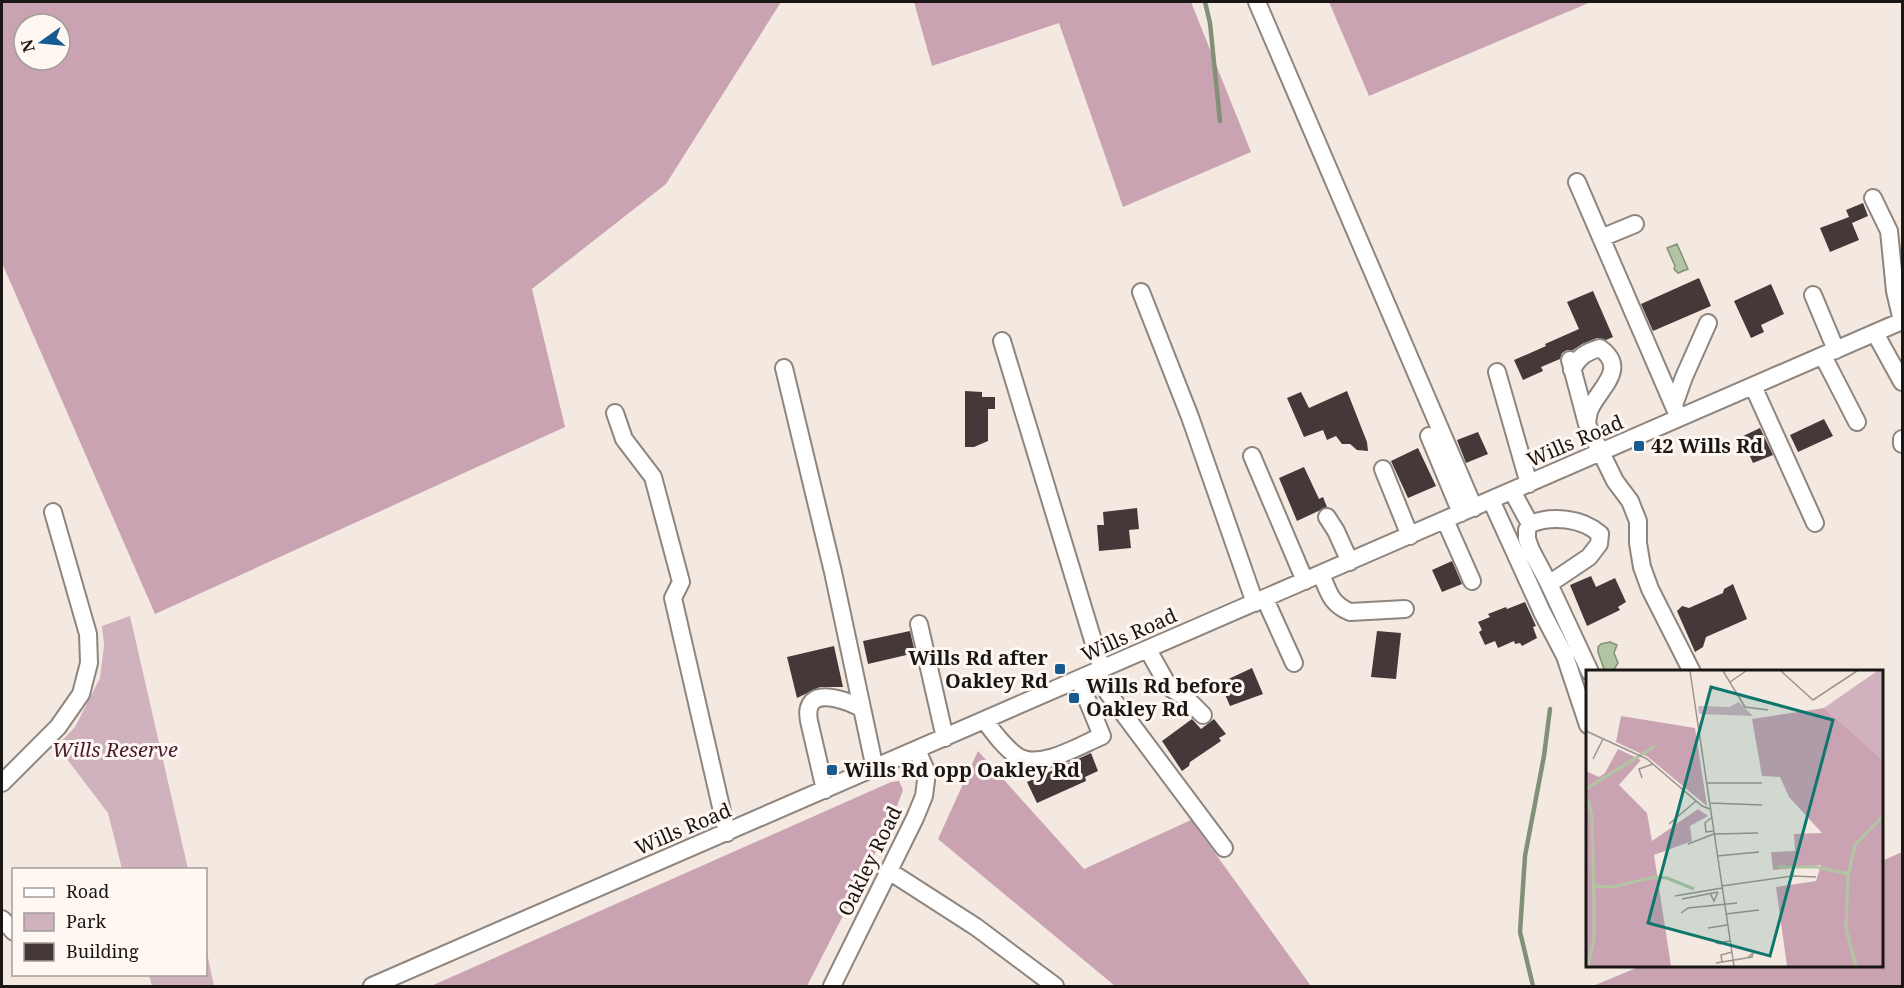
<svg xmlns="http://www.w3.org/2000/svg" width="1904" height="988" font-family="'Noto Serif',serif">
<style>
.green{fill:#d0b2be}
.forest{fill:#caa3b3;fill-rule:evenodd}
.water{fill:#b1c5a3;stroke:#839078;stroke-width:1.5}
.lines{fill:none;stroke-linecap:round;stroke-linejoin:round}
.stream{stroke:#839078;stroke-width:4.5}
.building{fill:#443938}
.minor-casing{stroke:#8e857e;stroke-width:20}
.minor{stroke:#fff;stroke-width:16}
.poi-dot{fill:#175b90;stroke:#fef7f2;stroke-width:2}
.labels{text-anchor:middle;stroke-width:6;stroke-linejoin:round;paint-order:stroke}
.street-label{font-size:20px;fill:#191613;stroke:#fef7f2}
.poi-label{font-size:20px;font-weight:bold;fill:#191613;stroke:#fef7f2;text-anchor:start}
.park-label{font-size:20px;font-style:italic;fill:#4b1a32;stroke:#fef7f2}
.inset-river{fill:none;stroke:#b1c5a3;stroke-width:3}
.inset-road{fill:none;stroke:#9c958f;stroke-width:1.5}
.view{fill:#0f766e;fill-opacity:0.15;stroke:#0f766e;stroke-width:3}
.inset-edge{fill:none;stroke:#191613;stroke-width:3}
</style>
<rect width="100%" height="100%" fill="#f4e9e1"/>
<path class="green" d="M130 616 188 869H122L108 813 57 746 75 727 100 678 104 645 102 626Z
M206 948 214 986H152L149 975 206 974Z"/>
<path class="forest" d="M2 2H781L666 184 532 289 565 427 155 614 2 263ZM24 24H60V60H24Z
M914 2H1191L1251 152 1123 207 1059 23 932 66Z
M1329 2H1591L1369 96Z
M978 751 1084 869 1191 820 1311 986H1115L938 839Z
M899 781 903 790 891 822 807 986H431L891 782Z
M1902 852V986H1593L1641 966H1882V861Z"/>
<path class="water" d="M1677 244 1688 269 1678 273 1674 269 1675 266 1667 248Z
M1610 642 1617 645 1614 653 1618 663 1613 671 1609 672 1604 669 1598 652V647L1601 644Z"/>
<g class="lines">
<path class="stream" d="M1205 2 1210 23 1220 121
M1533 986 1520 932 1525 856 1544 756 1550 709"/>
</g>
<path class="building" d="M1863 203 1868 216 1852 223 1859 240 1830 252 1820 228 1849 217 1846 210Z
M1699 278 1711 306 1653 331 1641 304Z
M1771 284 1784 314 1761 325 1764 332 1751 338 1734 301Z
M1593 291 1613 337 1606 340 1597 338 1582 344 1573 350H1567L1562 353 1560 359 1541 367 1543 371 1523 380 1514 360 1546 346 1545 344 1579 329 1567 302Z
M965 391 982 392V397H995V409H988V441L974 447H965Z
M1347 391 1367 442 1368 451 1357 450 1350 444H1342L1336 436 1327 440 1323 430 1304 437 1287 398 1301 392 1309 408Z
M1824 419 1833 436 1798 452 1790 435Z
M1760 428 1773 455 1753 463 1741 437Z
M1478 432 1488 454 1466 463 1457 440Z
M1418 448 1436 486 1408 498 1391 461Z
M1304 467 1319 499 1323 497 1327 507 1297 521 1279 478Z
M1137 508 1139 529 1129 530 1131 548 1099 551 1097 525H1104L1103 512Z
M1452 561 1462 584 1442 592 1432 570Z
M1591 576 1596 587 1615 578 1626 602 1618 607 1620 610 1587 626 1570 585Z
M1733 584 1747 619 1706 637 1703 647 1695 652 1677 611 1682 606 1689 608 1723 593 1724 589Z
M1525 602 1536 626 1533 627 1537 638 1522 646 1520 643 1515 644 1514 641 1498 648 1495 641 1485 645 1479 632 1482 630 1478 622 1490 617 1488 614 1506 607 1507 609Z
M910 631 915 653 868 664 863 641Z
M1377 631 1401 633 1396 679 1371 677Z
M834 646 843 687H820L797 698 787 657Z
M1252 668 1263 694 1230 706 1220 683Z
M1192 719 1201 729 1214 719 1226 734 1219 738 1221 741 1190 762 1189 766 1182 771 1162 741Z
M1091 753 1098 771 1085 777 1086 781 1037 803 1027 782Z"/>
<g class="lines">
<defs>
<path id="minor" d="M1257 2 1474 508
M1577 182 1679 418
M1873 198 1889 231 1895 291 1902 321
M1601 238 1635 224
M1141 292 1190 417 1255 603
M1813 295 1836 350
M1875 333 1902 382
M1002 341 1102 670
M1823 356 1857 422
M1570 360 1587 424 1615 481 1630 501 1638 521V543L1642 567 1650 589 1692 672
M784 368 833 572 875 769
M1572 370C1579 356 1586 352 1600 348 1629 369 1599 388 1590 409 1588 413 1588 418 1587 423
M1497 372 1529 484
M1753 386 1815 523
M1674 405 1684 377 1708 323
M615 413 624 439 653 477 681 582 673 598 727 833
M1429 436 1461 513
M1902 439V444
M1252 456 1305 581
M1383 469 1410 536
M1512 491 1530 524C1552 515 1582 518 1600 534L1599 544 1589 557 1549 584
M1491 500 1542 612 1565 656 1588 725
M1327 517 1336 531 1350 562
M1445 520 1472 581
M1530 524 1527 530V539L1531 550 1549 584 1590 672
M1321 574C1329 593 1331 604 1350 612L1405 609
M1265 599 1294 663
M919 624 945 738
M1148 650 1169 687 1186 698 1203 715
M1097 672 1108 693 1224 848
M985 721C994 733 1004 747 1017 756 1039 771 1080 745 1102 736L1079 680
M2 783 58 727 81 694 89 663 88 634 53 512
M825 790 809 721C808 715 807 708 812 702 822 691 851 702 862 709
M889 871 976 927 1055 986
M2 919 14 932
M372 986 1902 321
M832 986 915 818 924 796 927 773 917 750"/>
</defs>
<use href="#minor" class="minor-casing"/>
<use href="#minor" class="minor"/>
</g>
<g class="poi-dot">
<rect x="1633" y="440" width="12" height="12" rx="3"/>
<rect x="1054" y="663" width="12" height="12" rx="3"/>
<rect x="1068" y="692" width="12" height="12" rx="3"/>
<rect x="826" y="764" width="12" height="12" rx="3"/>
</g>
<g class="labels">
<g class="street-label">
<text transform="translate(1575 441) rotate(-23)" y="7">Wills Road</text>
<text transform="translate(1129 635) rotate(-24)" y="7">Wills Road</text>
<text transform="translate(683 829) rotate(-23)" y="7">Wills Road</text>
<text transform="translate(870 861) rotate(-64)" y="7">Oakley Road</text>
</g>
<g class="poi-label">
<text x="1651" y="453">42 Wills Rd</text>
<text x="1048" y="665" text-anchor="end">Wills Rd after<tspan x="1048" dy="23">Oakley Rd</tspan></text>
<text x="1086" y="693">Wills Rd before<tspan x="1086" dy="23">Oakley Rd</tspan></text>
<text x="844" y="777">Wills Rd opp Oakley Rd</text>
</g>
<g class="park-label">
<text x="115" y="757">Wills Reserve</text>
</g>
</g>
<g transform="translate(1586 670)">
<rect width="297" height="297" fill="#f4e9e1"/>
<path d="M291 1H297V90L238 38ZM153 32 167 46 113 44 112 36 143 37Z" fill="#d0b2be"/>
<path d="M238 38 297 90V296H201L190 217 230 211 235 195 187 200 185 182 209 181 208 164 236 163 203 127 194 107 176 106 166 49ZM35 46 109 58 121 136 62 87 30 72ZM32 79 55 90 33 115 61 143 66 171 112 139 122 146 104 156 106 171 68 185 85 296H0V101L13 107 19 103Z" fill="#caa3b3"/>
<path class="inset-river" d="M0 119 69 76M0 126 6 144 8 236V269L2 296M192 197H230L263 204M7 216 26 217 69 207 81 208 108 219M270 296 260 259 262 206 269 175 297 146"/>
<path class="inset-road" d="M104 1 148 296M137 1 159 37 182 40M195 1 227 30 271 1M144 12 160 1M0 61 61 89 116 136 124 139M7 89 17 69M56 108 53 99 67 94M120 113H176M123 133 176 135M125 148 119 153 120 162 127 161M88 150 83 154 110 131M128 164 172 163M102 174 128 164M131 186 173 182M136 216 207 206 230 207M124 223 128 231 132 222M89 226 136 218M96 229 132 222M95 243 102 238 151 233M140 244 173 240M122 258 141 255M135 274 130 273 144 271M136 292 135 285 146 282M130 293 166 287 167 283 161 288"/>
<path class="view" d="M125 17 247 50 184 286 62 253Z"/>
<rect width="297" height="297" class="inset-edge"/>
</g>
<rect width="1904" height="988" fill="none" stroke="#191613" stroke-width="6"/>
<rect x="12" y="868" width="195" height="108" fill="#fef7f2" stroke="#a29d99" stroke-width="1.5"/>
<rect x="24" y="888" width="30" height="9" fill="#ffffff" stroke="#a29d99" stroke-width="1.5"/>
<text x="66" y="898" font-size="18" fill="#191613">Road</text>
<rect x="24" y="913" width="30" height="18" fill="#d0b2be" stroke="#a29d99" stroke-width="1.5"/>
<text x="66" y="928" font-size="18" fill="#191613">Park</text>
<rect x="24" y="943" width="30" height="18" fill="#443938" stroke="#a29d99" stroke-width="1.5"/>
<text x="66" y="958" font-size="18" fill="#191613">Building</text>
<g transform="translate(42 42) rotate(255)"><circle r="28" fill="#fef7f2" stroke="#a29d99" stroke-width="1.5"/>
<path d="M0-4.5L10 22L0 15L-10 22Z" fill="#175b90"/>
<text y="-9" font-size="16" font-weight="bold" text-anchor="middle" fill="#191613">N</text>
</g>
</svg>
